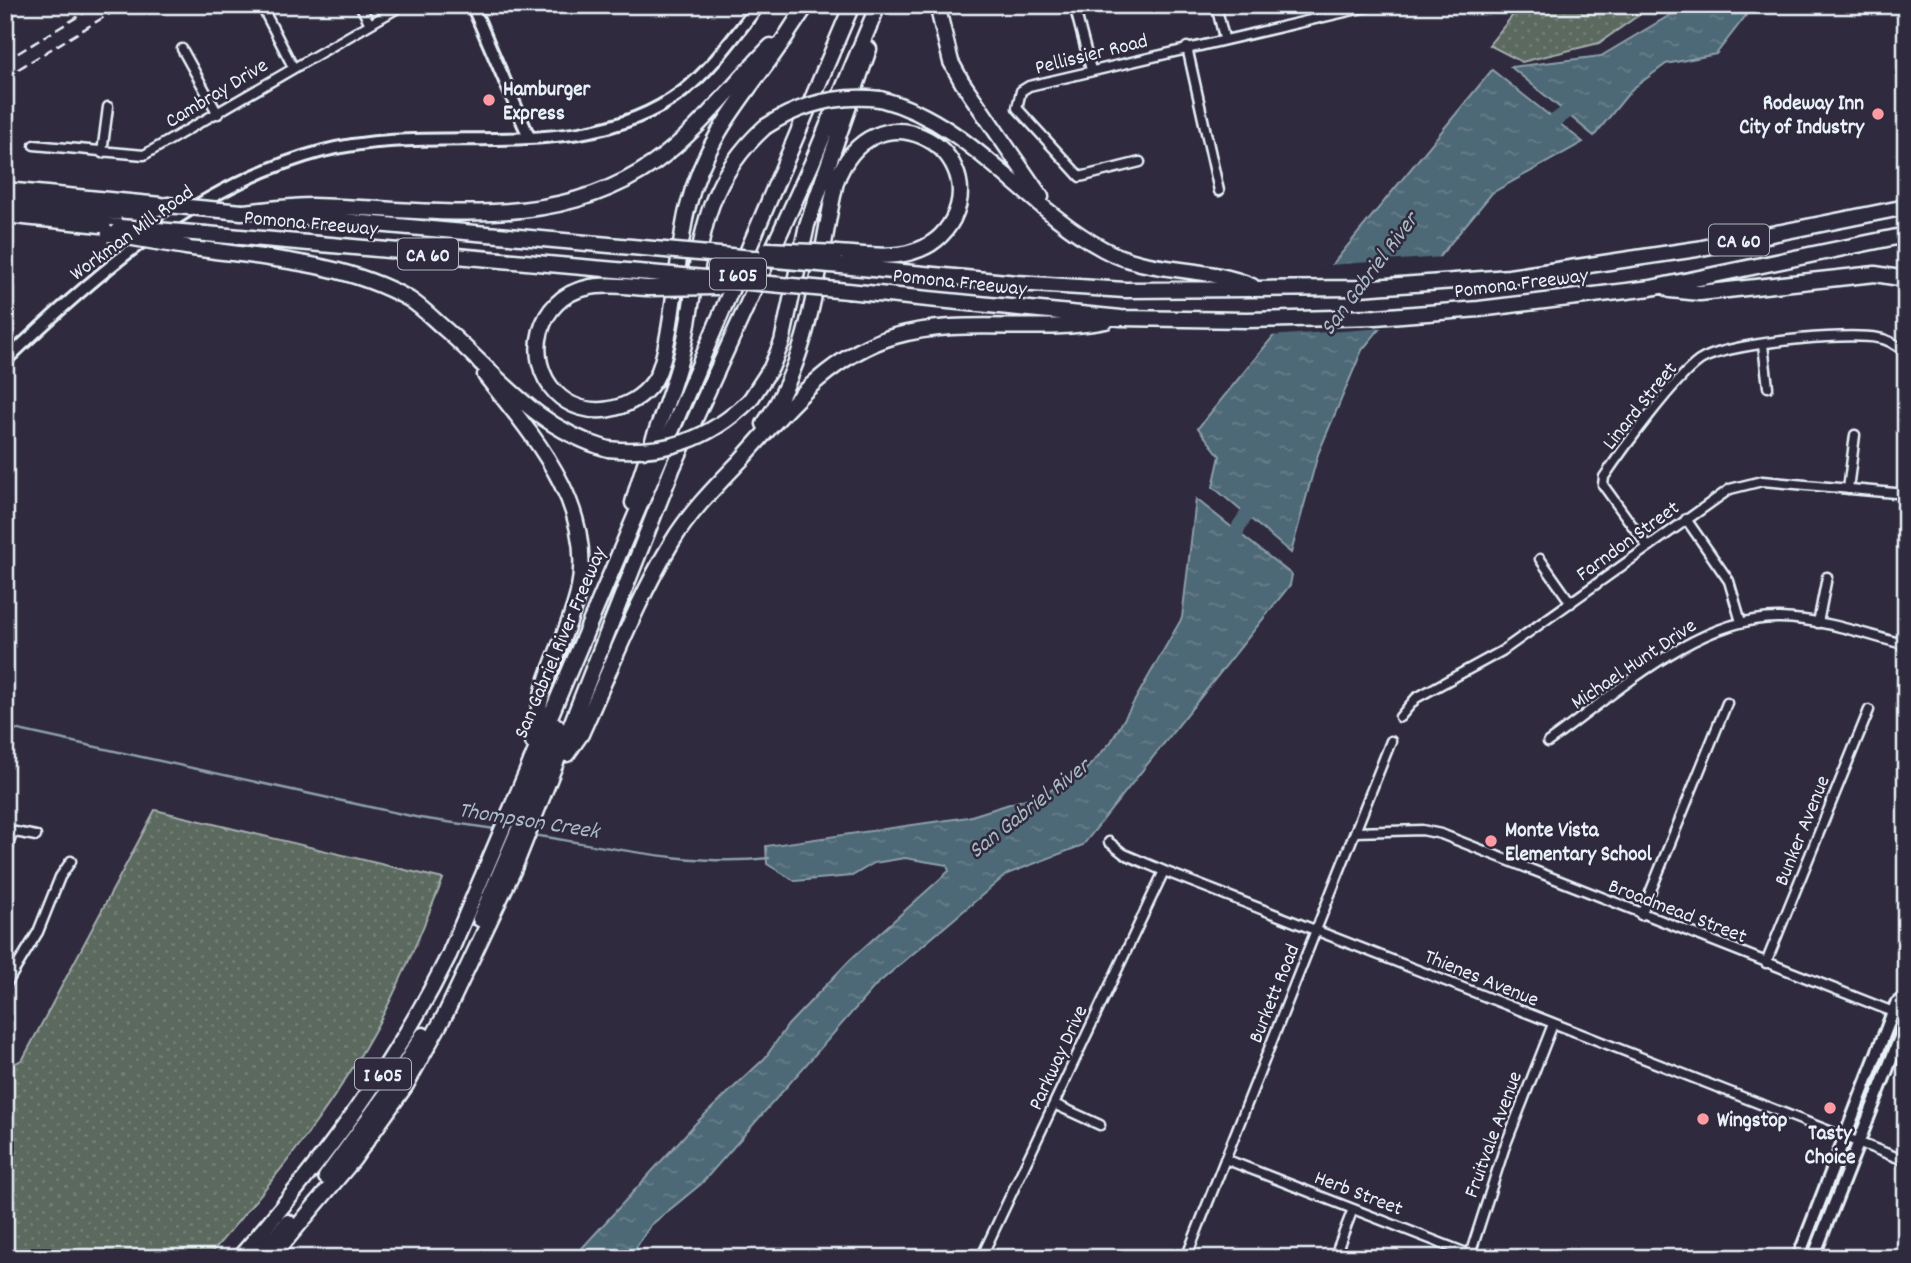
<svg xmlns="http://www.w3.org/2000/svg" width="1911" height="1263" font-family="Dekko,sans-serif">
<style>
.grass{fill:url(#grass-dots);stroke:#a2adac;stroke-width:2}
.water{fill:url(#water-ripples);stroke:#8c9faa;stroke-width:2}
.pier{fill:#2f2a3d}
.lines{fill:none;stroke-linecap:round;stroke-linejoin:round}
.stream{stroke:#8c9faa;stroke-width:2.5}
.river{stroke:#4e6876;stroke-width:14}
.street-casing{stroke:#e8f1f8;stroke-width:13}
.secondary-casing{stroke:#e8f1f8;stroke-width:16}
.highway-casing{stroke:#e8f1f8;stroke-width:19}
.street{stroke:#2f2a3d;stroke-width:8}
.secondary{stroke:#2f2a3d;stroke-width:10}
.highway{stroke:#2f2a3d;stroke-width:14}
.rail{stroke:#e8f1f8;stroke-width:2.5;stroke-dasharray:10 5;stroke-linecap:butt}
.highway-bridge-casing{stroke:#e8f1f8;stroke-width:19;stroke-linecap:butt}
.highway-bridge{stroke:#2f2a3d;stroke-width:14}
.poi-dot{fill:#ff9aa2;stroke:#2f2a3d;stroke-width:2.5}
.labels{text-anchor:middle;stroke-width:5;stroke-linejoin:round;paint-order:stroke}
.shield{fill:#2f2a3d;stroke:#b0b5c0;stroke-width:2}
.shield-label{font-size:19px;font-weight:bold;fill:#e8f1f8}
.street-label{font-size:21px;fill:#e8f1f8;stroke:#2f2a3d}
.poi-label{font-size:21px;font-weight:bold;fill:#e8f1f8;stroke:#2f2a3d;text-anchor:start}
.water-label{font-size:23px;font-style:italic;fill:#aabac4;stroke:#2f2a3d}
</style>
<defs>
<pattern id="grass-dots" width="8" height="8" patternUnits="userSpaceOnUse" patternTransform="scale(1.75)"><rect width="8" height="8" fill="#5c695f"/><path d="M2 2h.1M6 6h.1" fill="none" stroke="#737f77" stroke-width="1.8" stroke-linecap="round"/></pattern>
<pattern id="water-ripples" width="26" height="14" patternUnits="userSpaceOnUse" patternTransform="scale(1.75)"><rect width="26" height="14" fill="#4e6876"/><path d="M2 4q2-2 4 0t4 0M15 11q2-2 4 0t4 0" fill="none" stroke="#687e8a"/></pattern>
</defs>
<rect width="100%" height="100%" fill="#2f2a3d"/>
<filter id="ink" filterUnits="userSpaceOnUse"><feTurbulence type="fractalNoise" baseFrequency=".0143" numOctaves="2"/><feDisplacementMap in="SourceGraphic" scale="14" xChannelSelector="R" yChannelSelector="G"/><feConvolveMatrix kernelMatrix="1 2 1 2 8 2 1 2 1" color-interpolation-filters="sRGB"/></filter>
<g filter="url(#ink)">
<path class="grass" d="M1521 5H1653L1599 43 1522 62 1489 45Z
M155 810 443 879C421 932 400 986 372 1035 327 1116 267 1188 207 1258H5V1069L23 1059Z"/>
<path class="water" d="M1687 5H1754L1716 54 1666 64 1632 89 1594 136 1511 67 1601 56Z
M1492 70 1583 142 1492 193 1362 350 1318 454 1291 553 1213 487 1220 456 1198 428Z
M1196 499 1292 575 1290 585 1083 845 1007 874 876 985 701 1184 651 1225 629 1258H573L696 1123 765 1058 788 1025 851 959 949 871 947 865 905 858 874 863 852 876 795 881 767 864 766 846 968 817 1045 793 1081 775 1111 742 1182 618Z"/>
<path class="pier" d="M1443 257 1385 328 1269 336 1328 265Z"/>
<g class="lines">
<path class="stream" d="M5 727 420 818 495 829
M533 835C611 847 690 867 769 858"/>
<path class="river" d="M1542 130 1582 101
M1232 548 1239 526 1256 501"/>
<defs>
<path id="street" d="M261 5 293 67
M360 5 370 24
M1074 5 1091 70
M1216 5 1224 38
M1187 47 1219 191
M182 49 218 114
M34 145 144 155 403 5
M102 153 108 107
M1140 162 1080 177 1017 108 1021 91 1029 86 1375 5
M1763 345 1768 387
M1848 489 1855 435
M1686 519 1729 581 1741 622
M1647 546 1603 485 1604 477C1622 450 1674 379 1699 361 1725 343 1845 332 1878 338 1889 339 1898 346 1906 353
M1540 559 1571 603
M1818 623 1827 577
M1400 717 1416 698 1502 651 1730 489 1762 481 1906 494
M1548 742C1613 696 1697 616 1780 618 1822 619 1865 634 1906 645
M5 830 36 836
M1355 832 1422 830 1441 834 1906 1017
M1109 842 1124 854 1164 871 1906 1161
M5 860 12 832
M1641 915 1727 703
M1766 963 1869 710
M5 986 38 932 60 877 71 861
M1054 1104 1100 1125
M1225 1159 1479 1258
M981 1258 1164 871
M1186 1258 1391 741
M1334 1258 1353 1209
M1469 1258 1504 1149 1553 1024"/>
<path id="secondary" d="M472 5 529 137
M5 361C96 273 198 184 323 151 441 121 580 168 682 92 713 68 735 35 759 5
M1798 1258 1896 1004 1906 996
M1813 1258 1906 1022"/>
<path id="highway" d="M937 5 951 62 962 82 1041 197
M880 99C970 122 1023 205 1103 249 1150 275 1204 265 1252 286
M5 190 161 205
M5 203 137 214 167 205
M242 212C265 210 289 206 312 206 429 208 551 235 654 163 699 131 732 85 771 46
M5 215 120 227
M275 215 643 248
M206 234 650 273
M186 247C260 258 343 261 409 299 422 307 434 320 446 330 500 378 536 428 608 449
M841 266 1017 283 1125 290 1360 288 1509 277 1697 249 1906 207
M649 288C629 287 606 283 586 288 538 298 523 359 556 393 584 421 632 413 654 381 672 354 677 249 687 210 702 149 731 111 768 62 782 44 793 24 807 5
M837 290 1121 318 1247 320 1376 317 1479 309 1651 288 1906 235
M1670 290 1700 293 1875 274 1906 279
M485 375C535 438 597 508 578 593 570 628 551 660 542 695 538 710 536 727 533 742
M750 400 771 368 782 342 807 225 869 49
M764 424C813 356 818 261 836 182 873 83 989 147 953 219 944 236 930 247 912 252 889 259 861 254 837 253
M633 503C645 454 667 409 680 361 704 269 688 197 765 127
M567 754 581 734C610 671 636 602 672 542 690 512 716 486 740 461 784 412 829 355 895 336 964 316 1036 335 1106 321
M522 811 557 726
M480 919 530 803
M326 1177 387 1093 423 1035
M239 1258C321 1163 393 1068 449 955L852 5
M257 1258 288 1222
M271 1258 353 1160 406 1085 446 1013 513 871 673 467 812 163 878 5"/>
</defs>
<use href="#street" class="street-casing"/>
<use href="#secondary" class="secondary-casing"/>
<use href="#highway" class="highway-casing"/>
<use href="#street" class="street"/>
<use href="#secondary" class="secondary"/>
<use href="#highway" class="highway"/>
<path class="rail" d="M5 61 97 5
M5 77 124 5"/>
<defs>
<path id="highway-bridge" d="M765 127C800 104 837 94 880 99
M167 205 242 212
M120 227 206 234
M109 234 186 247
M643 248 841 266
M767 250 837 253
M650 273 837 290
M649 288 718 287
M608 449C664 455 709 440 750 400"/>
</defs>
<use href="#highway-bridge" class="highway-bridge-casing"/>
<use href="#highway-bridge" class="highway-bridge"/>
</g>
</g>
<g class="poi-dot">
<circle cx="489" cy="100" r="7"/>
<circle cx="1878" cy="114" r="7"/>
<circle cx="1491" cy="841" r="7"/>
<circle cx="1830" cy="1108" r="7"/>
<circle cx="1703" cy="1119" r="7"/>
</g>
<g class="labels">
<g class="shield">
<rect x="1709" y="224.5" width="60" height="31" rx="5"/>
<rect x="398" y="238.5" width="60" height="31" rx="5"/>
<rect x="710" y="258.5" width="56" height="31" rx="5"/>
<rect x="355" y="1058.5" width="56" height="31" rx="5"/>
</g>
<g class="shield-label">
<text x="1739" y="247">CA 60</text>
<text x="428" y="261">CA 60</text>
<text x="738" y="281">I 605</text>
<text x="383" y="1081">I 605</text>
</g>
<g class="street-label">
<text transform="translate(1091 53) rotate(-14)" y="7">Pellissier Road</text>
<text transform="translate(216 92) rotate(-31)" y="7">Cambray Drive</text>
<text transform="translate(311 222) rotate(5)" y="7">Pomona Freeway</text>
<text transform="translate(131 232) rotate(-36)" y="7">Workman Mill Road</text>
<text transform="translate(960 281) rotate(6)" y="7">Pomona Freeway</text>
<text transform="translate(1521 282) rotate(-7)" y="7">Pomona Freeway</text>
<text transform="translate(1639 405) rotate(-51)" y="7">Linard Street</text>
<text transform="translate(1627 540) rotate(-36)" y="7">Farndon Street</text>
<text transform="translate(559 642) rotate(-67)" y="7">San Gabriel River Freeway</text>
<text transform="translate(1633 663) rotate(-34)" y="7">Michael Hunt Drive</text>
<text transform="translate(1801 830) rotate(-68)" y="7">Bunker Avenue</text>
<text transform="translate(1678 910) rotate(21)" y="7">Broadmead Street</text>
<text transform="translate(1482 977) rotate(22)" y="7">Thienes Avenue</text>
<text transform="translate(1273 993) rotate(-68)" y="7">Burkett Road</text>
<text transform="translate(1057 1057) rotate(-65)" y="7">Parkway Drive</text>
<text transform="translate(1492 1134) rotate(-70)" y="7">Fruitvale Avenue</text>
<text transform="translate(1359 1192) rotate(21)" y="7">Herb Street</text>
</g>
<g class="poi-label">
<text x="503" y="95">Hamburger<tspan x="503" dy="24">Express</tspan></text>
<text x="1864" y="109" text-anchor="end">Rodeway Inn<tspan x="1864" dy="24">City of Industry</tspan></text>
<text x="1505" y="836">Monte Vista<tspan x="1505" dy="24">Elementary School</tspan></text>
<text x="1717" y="1126">Wingstop</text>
<text x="1830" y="1139" text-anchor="middle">Tasty<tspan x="1830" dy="24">Choice</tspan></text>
</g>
<g class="water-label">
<text transform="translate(1368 273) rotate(-53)" y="8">San Gabriel River</text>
<text transform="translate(1028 807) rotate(-38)" y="8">San Gabriel River</text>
<text transform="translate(529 819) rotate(9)" y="8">Thompson Creek</text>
</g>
</g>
<rect width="1911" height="1263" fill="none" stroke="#2f2a3d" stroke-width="28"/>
<rect x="14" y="14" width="1883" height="1235" fill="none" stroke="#e8f1f8" stroke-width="2.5" filter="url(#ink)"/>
</svg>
